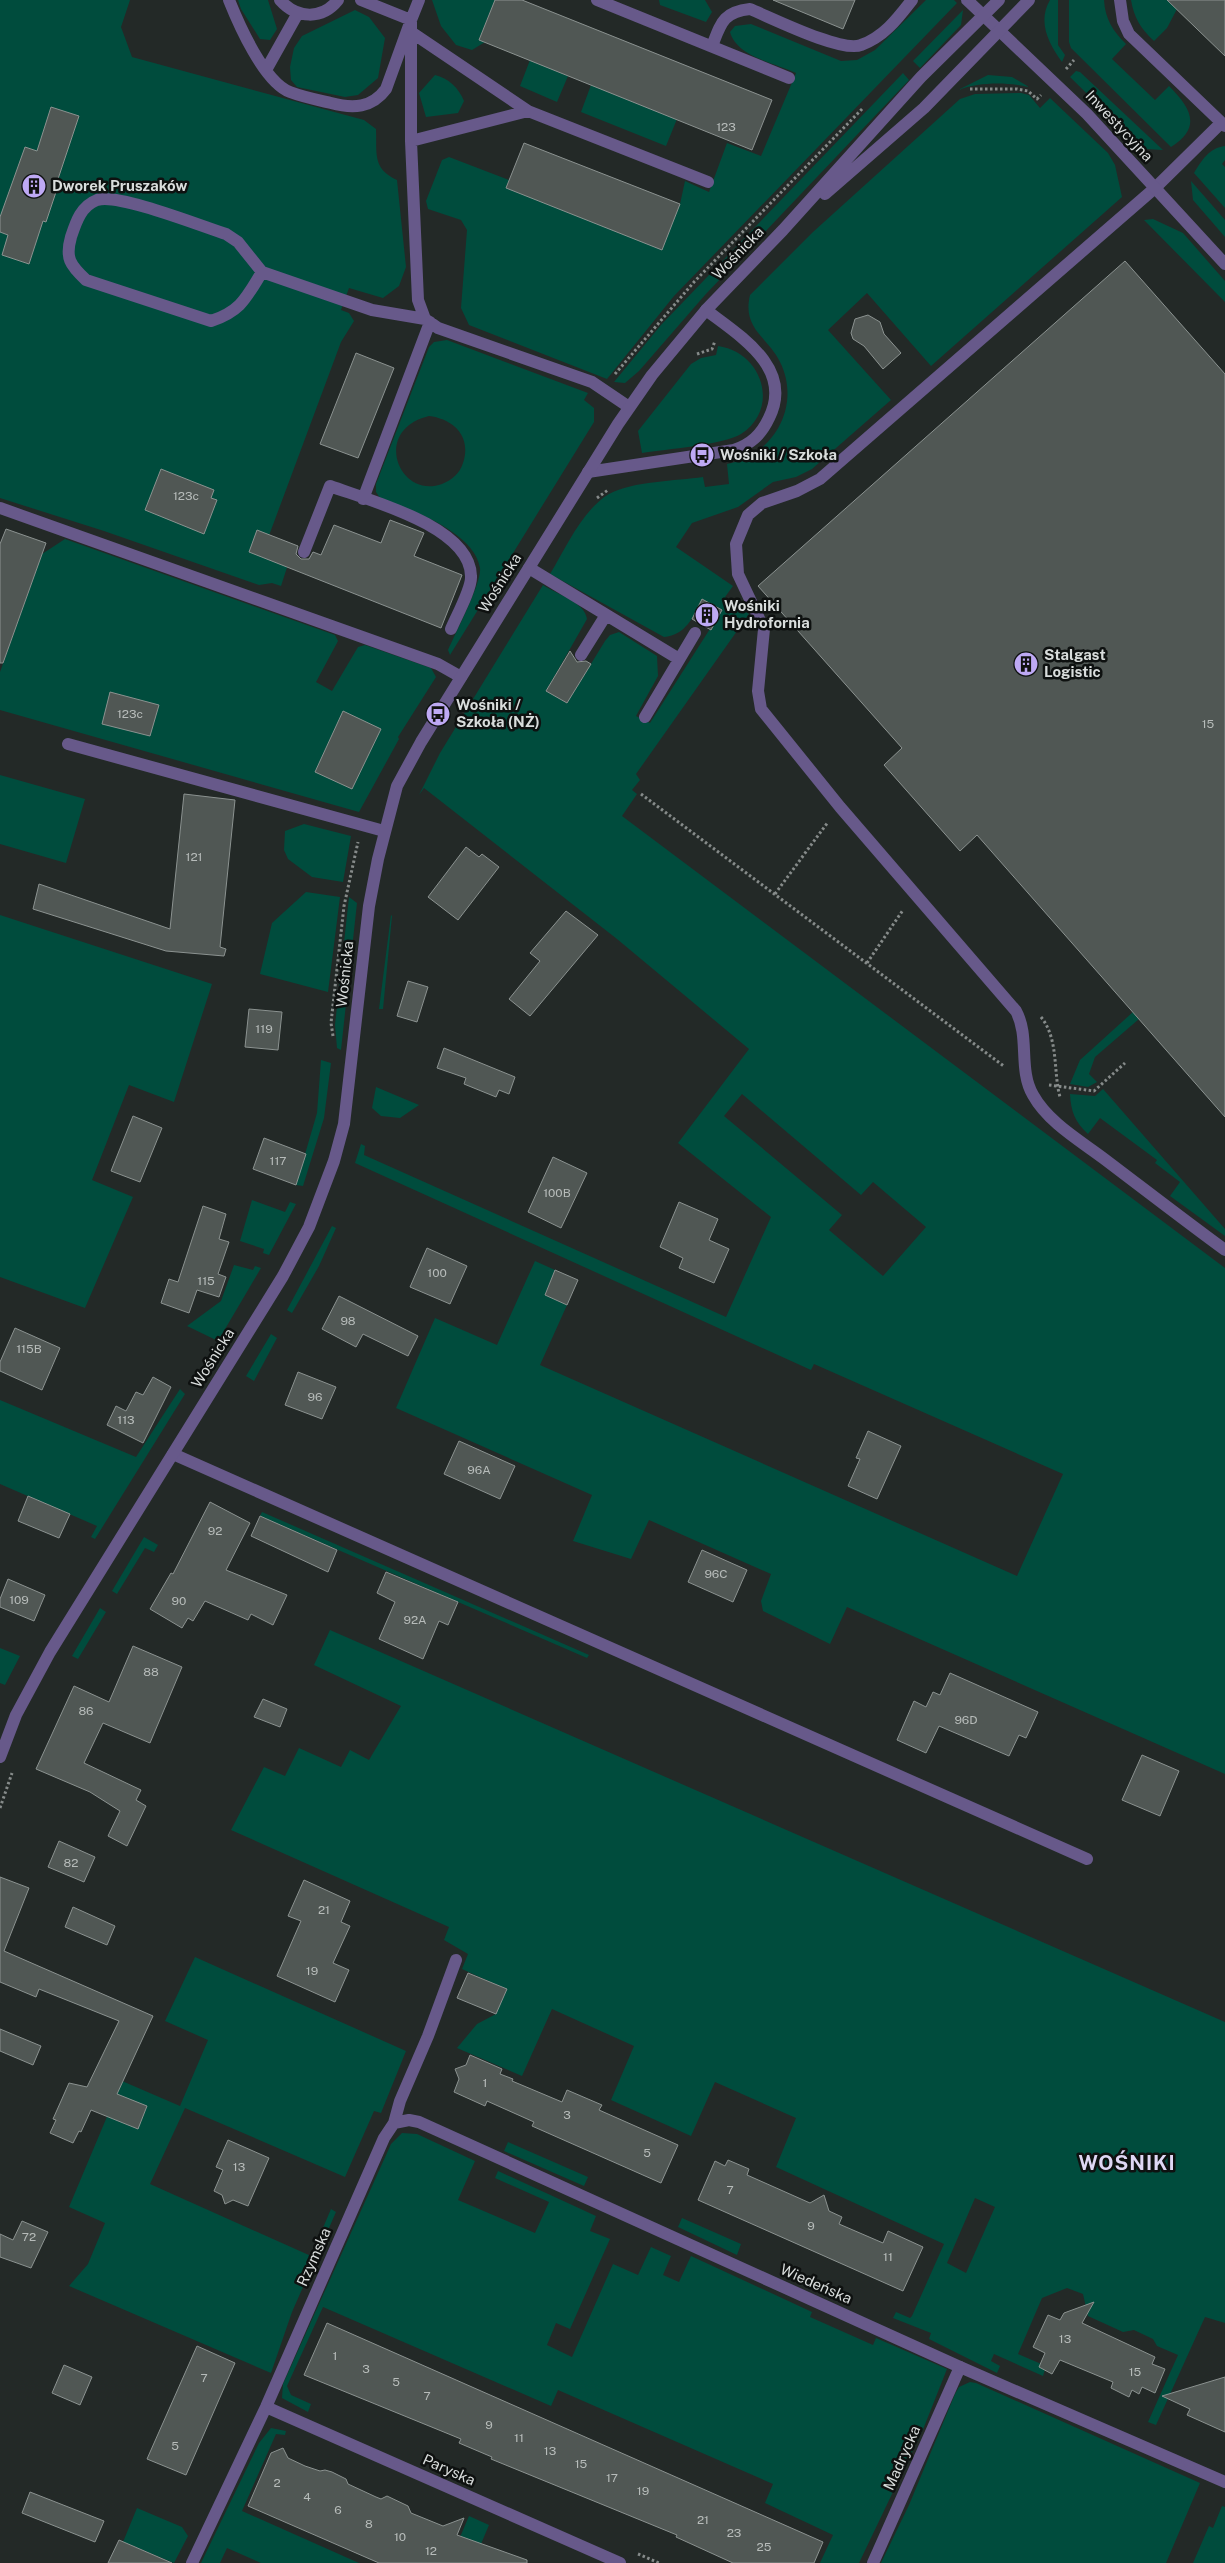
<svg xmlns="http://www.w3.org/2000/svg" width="1225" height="2563" font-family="'Public Sans',sans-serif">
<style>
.green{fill:#004c3d;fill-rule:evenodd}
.building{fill:#505754;stroke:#8b9290}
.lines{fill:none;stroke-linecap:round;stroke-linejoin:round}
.path{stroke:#868b8a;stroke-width:3;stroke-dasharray:2.5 2.5;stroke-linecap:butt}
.service{stroke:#67598a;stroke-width:12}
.minor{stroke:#67598a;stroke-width:12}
.tertiary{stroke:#67598a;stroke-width:12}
.labels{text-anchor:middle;stroke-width:5;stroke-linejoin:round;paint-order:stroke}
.number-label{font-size:12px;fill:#b7bcba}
.street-label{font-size:15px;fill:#d9dddc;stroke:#0e1110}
.poi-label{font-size:15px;font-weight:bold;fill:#d9dddc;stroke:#0e1110;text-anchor:start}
.district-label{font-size:20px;font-weight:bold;letter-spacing:1px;fill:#ded7f4;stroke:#0e1110}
</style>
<rect width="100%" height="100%" fill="#232927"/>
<path class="green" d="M0 0H130L121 27 132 57 364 120 376 129C377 153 372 169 397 180L406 267 399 286 383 298 349 288 341 310 349 313 354 321 341 342 261 557 280 564 287 546 293 549 281 586 272 583 259 585 104 531 0 498Z
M238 0H268L277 29 270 40 260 39 241 9Z
M432 0H495L479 39 485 42 472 50 456 45 441 26Z
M659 0H705L712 12 706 22 660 5Z
M926 0H954L957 3 674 296 607 379 469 325 461 308 467 230 461 220 428 209 426 201 442 160 449 157 509 180 506 188 680 204 685 181 709 192 727 143 761 156 796 73C775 63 737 57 730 32L735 26 751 24 841 61 857 60 875 50Z
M1050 0H1058V45L1065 55 1062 62C1049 44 1037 22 1050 0Z
M1069 0H1104C1105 19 1113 31 1126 44L1112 59 1155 100 1169 86C1190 107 1203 127 1171 147L1071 48 1069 42Z
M1131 0H1167L1177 9 1167 28 1154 41C1141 29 1134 18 1131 0Z
M355 10 369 17 385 38 378 78 358 95 345 97 297 87 291 80 290 67 294 48 302 36Z
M963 10 961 25 920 68 913 61Z
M530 60 568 76 557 102 520 86Z
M1076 71 1080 72 1163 150 1146 149 1139 145 1070 77Z
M903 73 909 80 705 295 639 371 625 383 614 382 661 325Z
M435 75C448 78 459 88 464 101L458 113 426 117 419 93Z
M988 75 1012 77 1029 87C1006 82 980 82 958 90Z
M591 85 677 119 666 146 581 112Z
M1021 93 1029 95 1040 108 1050 98 1108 153 1115 165 1122 197 931 366 867 293 828 330 891 400 812 469 796 477 773 482 738 507 692 523 676 547 733 586 725 597 749 614 636 774 640 780 632 790 637 794 622 816 1225 1268V1774L847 1607 830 1644 763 1611 761 1601 771 1574 649 1520 631 1559 573 1541 592 1495 396 1408 435 1318 497 1345 535 1261 555 1270 545 1295 567 1305 540 1365 1017 1576 1063 1474 814 1364 811 1370 355 1163 361 1144 365 1146 364 1155 726 1317 771 1217 678 1143 749 1049 617 939 424 788 419 795 440 753 543 585C556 594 585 602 587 619L546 691 567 703 605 641 610 635 619 632 657 656 658 676 636 716 650 723 722 610 702 600C693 617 686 635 664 637L550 574C566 548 582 510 609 494 633 481 676 481 703 477L705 487 729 484 727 464C773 456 802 406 780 362 767 336 742 329 750 295L813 232 960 99 975 94ZM742 1094 861 1195 873 1182 926 1227 883 1276 829 1230 842 1215 724 1116Z
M1225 146V160L1222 164 1225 167V208L1194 173C1202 160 1209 148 1225 146Z
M1191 181 1225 220V237L1193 200Z
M1153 219 1183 233 1225 281V302L1144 220Z
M447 340 588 393 584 400 594 408V422L450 655 448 650C455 634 482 582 480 568 474 531 410 510 380 498L376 492V484L429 347 434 342ZM429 416C453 419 472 436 463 463 460 473 452 480 442 484 399 500 371 430 429 416Z
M718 346C762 352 781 408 741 434 723 445 666 449 642 453L638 431 691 364 701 358 716 355Z
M65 539 335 635 338 641 316 682 332 691 358 647 365 645 431 668 436 677 398 737 399 739 359 812 0 710V672L42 554Z
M0 775 85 799 66 863 0 844Z
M304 824 351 836 343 882 312 877 288 859 284 850 285 831Z
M306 892 340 897 328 992 260 974 272 923Z
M349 897 357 903 341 1050 337 1048 335 1025Z
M0 915 212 984 174 1102 129 1085 92 1180 133 1197 85 1308 0 1277Z
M391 915 392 916 383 1009H379Z
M1133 1012 1139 1019 1095 1057 1089 1074 1097 1082 1088 1087 1070 1084 1080 1060Z
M321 1060 331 1063 324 1118 303 1186 296 1185 317 1113Z
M376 1087 419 1105 400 1118 381 1116 372 1108Z
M1103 1089 1225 1229V1236L1170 1196 1180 1182 1155 1163 1157 1160 1100 1118 1088 1134C1075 1122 1071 1112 1070 1094L1095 1096Z
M252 1200 285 1212 290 1202 296 1204 269 1255 263 1253 264 1249 240 1241Z
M332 1226 336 1228 319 1266 292 1313 287 1310Z
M234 1265 253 1270 255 1266 261 1268 218 1341 187 1326 221 1301Z
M271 1334 277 1338 254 1381 246 1376Z
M180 1389 185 1394 95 1539 91 1537 97 1526 0 1484V1400L136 1457Z
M262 1512 589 1655 587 1658 260 1516Z
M144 1537 158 1545 154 1552 145 1548 117 1594 112 1591Z
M100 1608 106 1612 78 1659 72 1656Z
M330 1630 1225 2022V2323L1205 2317 1156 2425 1148 2422 1178 2355 1157 2346 1153 2339 1134 2330 1123 2332 1088 2316 1083 2294 1067 2288 1042 2298 1018 2354 1046 2366 1043 2376 994 2354 991 2361 1000 2366 997 2373 929 2339 931 2333 893 2318 896 2312 910 2318 912 2316 944 2244 776 2167 796 2118 715 2082 691 2136 611 2100 634 2046 552 2009 522 2076 457 2048 477 2024 496 2014 506 1989 462 1969 468 1954 444 1940 449 1927 231 1830 264 1767 285 1776 299 1748 341 1767 350 1750 369 1760 401 1706 314 1665ZM975 2198 995 2207 966 2273 947 2263Z
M0 1648 20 1656 5 1685 0 1683Z
M195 1957 406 2051 381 2113 374 2111 345 2177 185 2108 150 2184 311 2256 331 2209 336 2212 292 2312 271 2373 69 2286 88 2264 105 2223 69 2207 122 2081 180 2106 208 2040 165 2021Z
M402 2133 417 2134 475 2161 458 2200 535 2233 549 2202 495 2178 498 2171 596 2216 590 2231 610 2239 570 2329 556 2323 547 2345 572 2357 613 2264 638 2275 651 2247 671 2256 663 2275 679 2282 691 2256 812 2312 810 2317 873 2345 876 2338 947 2369 924 2427 859 2563H820L833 2535 765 2503 773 2484 558 2390 551 2406 323 2307 287 2386 291 2395 311 2404 308 2412 282 2398 283 2384 391 2144Z
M508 2142 588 2177 584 2186 504 2151Z
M682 2218 741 2244 737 2255 678 2227Z
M970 2382 976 2383 1200 2483 1166 2563H881L909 2505 955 2394 959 2387Z
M271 2428 286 2431 285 2435 276 2434 242 2511 359 2563H261L227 2548 220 2563H201L259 2443Z
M1222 2506 1225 2507V2563H1193L1209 2526 1213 2528Z
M137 2508 182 2527 188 2536 174 2563 123 2542Z
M469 2516 489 2525 473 2563H449Z"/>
<path class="building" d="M495 0H522L772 100 752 150 479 40Z
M773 0H855L843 29Z
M1167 0H1225V56Z
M51 107 79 116 56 185 58 186 46 222 43 221 29 264 2 255 8 235 0 232V217L25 147 37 151Z
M524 143 680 204 662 250 506 188Z
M1125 261 1225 374V1117L977 835 960 851 884 765 902 748 758 586Z
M868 315 880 322 884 334 901 353 883 369 864 346 853 339 851 333 855 319Z
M356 353 394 368 358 458 320 444Z
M161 469 214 490 211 498 217 500 204 534 145 510Z
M390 520 424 533 414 556 462 575 441 628 249 552 257 530 298 546 296 554 301 559H309L313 552 321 555 334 525 381 543Z
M6 529 46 543 3 663H0V544Z
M702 599 722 610 711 630 692 619Z
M570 651 577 662 586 661 591 664 567 703 546 691Z
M110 692 159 705 150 736 102 724Z
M343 711 381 729 352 789 315 772Z
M184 794 235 800 220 947 226 949 224 956 166 951 33 909 39 884 170 929Z
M466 847 479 857 482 854 499 867 458 920 428 897Z
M566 911 598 935 530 1016 509 999 540 961 530 953Z
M408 981 428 987 417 1022 397 1016Z
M249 1009 282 1012 278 1050 245 1047Z
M444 1048 515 1077 509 1094 499 1090 496 1097 464 1084 466 1078 437 1068Z
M133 1116 162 1128 140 1182 111 1171Z
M264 1138 306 1154 296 1185 253 1169Z
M553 1157 587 1173 561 1228 528 1212Z
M679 1202 718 1219 709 1240 729 1249 714 1283 679 1268 683 1258 660 1247Z
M203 1206 226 1214 219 1239 229 1242 218 1274 226 1277 219 1297 197 1290 189 1313 161 1303 169 1279 178 1282Z
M427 1248 467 1266 450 1304 410 1287Z
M555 1270 578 1280 567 1305 545 1295Z
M339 1296 418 1336 408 1356 363 1334 356 1347 322 1329Z
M15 1328 60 1348 42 1390 0 1371V1362Z
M298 1372 336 1387 322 1419 285 1405Z
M153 1377 171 1387 143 1443 107 1425 116 1406 126 1411 136 1392 143 1395Z
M868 1431 901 1446 877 1499 848 1486 860 1459 856 1458Z
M459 1441 515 1466 500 1499 444 1474Z
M28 1496 70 1514 59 1538 18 1521Z
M210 1502 250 1523 226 1570 287 1595 273 1625 251 1614 248 1620 205 1601 193 1621 188 1618 182 1628 150 1609 171 1573 173 1574Z
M260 1516 337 1550 328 1572 251 1536Z
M702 1550 747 1570 733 1602 688 1582Z
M386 1572 458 1602 448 1625 439 1621 423 1659 379 1639 395 1602 377 1593Z
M8 1579 45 1595 34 1621 0 1607V1599Z
M133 1646 182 1667 150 1743 103 1723 84 1763 141 1790 136 1800 146 1806 127 1846 108 1836 120 1811 90 1792 36 1769 74 1686 109 1702Z
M950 1673 1038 1712 1026 1738 1019 1735 1009 1756 939 1726 926 1753 897 1740 914 1701 926 1707 933 1692 940 1695Z
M263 1699 287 1709 280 1727 254 1717Z
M1142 1755 1179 1771 1160 1816 1122 1800Z
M59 1841 95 1857 84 1882 48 1867Z
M0 1877 29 1888 4 1951 153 2016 117 2094 147 2106 138 2129 91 2110 81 2132 79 2131 73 2143 50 2133 56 2120 53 2119 69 2083 87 2087 119 2021 39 1989 36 1997 0 1982Z
M304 1880 350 1901 341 1922 350 1926 333 1963 349 1970 335 2002 277 1976 301 1921 288 1916Z
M73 1907 115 1926 107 1945 65 1927Z
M468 1973 507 1989 496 2014 457 1998Z
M0 2029 41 2046 33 2065 0 2051Z
M470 2055 502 2069 500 2074 513 2079 512 2081 562 2102 567 2090 602 2105 599 2110 678 2145 661 2183 532 2126 534 2122 487 2101 485 2106 454 2092 459 2079 455 2069 466 2065Z
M228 2140 269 2158 248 2206 233 2200 225 2204 222 2195 214 2191 223 2170 216 2167Z
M728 2160 749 2169 747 2175 810 2203 824 2195 829 2211 842 2217 839 2224 883 2243 888 2231 923 2247 903 2291 698 2200 715 2161 725 2166Z
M22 2221 48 2232 31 2268 0 2257V2234L13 2240Z
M1094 2302 1082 2323 1155 2357 1152 2364 1165 2369 1155 2393 1142 2387 1139 2394 1132 2390 1129 2397 1111 2388 1113 2382 1060 2360 1052 2374 1039 2367 1045 2353 1033 2347 1048 2315 1060 2320 1064 2313Z
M327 2323 823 2542 814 2563H733L676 2537 677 2535 491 2459 492 2457 459 2443 461 2439 304 2375Z
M197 2346 235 2363 186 2475 147 2459Z
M64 2365 92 2377 80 2405 52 2393Z
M1225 2377V2432L1187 2415 1190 2409 1162 2396Z
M283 2448 288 2458 305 2466 320 2471 325 2470 332 2472 346 2479 348 2484 376 2497 381 2499 387 2496 408 2506 411 2513 443 2526 464 2518 457 2535 527 2560V2563H379L248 2506 271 2453Z
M30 2492 104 2521 95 2542 22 2513Z
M119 2540 172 2563H108Z"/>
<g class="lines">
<path class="path" d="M1066 69 1074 60
M970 89H1017L1028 91 1037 99 1041 95
M697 354 712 349 715 341
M615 374 694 282 863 108
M597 498 608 490
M641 794 1005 1067
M775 894 828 822
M867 963 903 910
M1041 1017C1059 1039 1053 1072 1060 1097
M333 1036 331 1023 344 906 358 842
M1049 1085 1094 1091 1125 1063
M0 1808 12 1773
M638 2554 659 2563"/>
<path class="service" d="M229 0C239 25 264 82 290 92 303 97 318 100 331 103 353 109 372 108 386 89L411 20 361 0
M280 0C297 19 322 20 338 0
M419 0 411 20V141L418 300 425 319 438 328 592 382 629 407
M597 0 789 78
M967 0 984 16
M1120 0 1123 21 1129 34 1225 126
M411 32 528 111
M712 46C721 23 723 12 750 9 772 18 842 53 861 45 884 37 898 18 912 0
M266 70 298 13
M1221 123 1155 188 820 479 797 491 762 503 748 515 736 544 738 574 764 629 758 691 761 709 840 807 1016 1011C1030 1037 1018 1069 1033 1095 1048 1122 1079 1140 1103 1158 1144 1189 1184 1220 1225 1250
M411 141 528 111 708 182
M262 272C246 298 241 311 211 321L86 280C70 265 65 258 71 237 76 222 81 206 97 200 118 193 201 226 226 234L238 242 262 272 372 310 425 319
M588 472 734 450C751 444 761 435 769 418 794 368 740 336 706 310
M363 499 430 322
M0 508 438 664 461 677
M304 552 330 486C368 500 470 526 471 576 472 588 456 617 451 629
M529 568 679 659
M581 655 606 615
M645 717 695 633
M68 744 384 831
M173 1454 1087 1859
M873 2563 960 2367"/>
<path class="minor" d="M984 16 1087 114 1225 264
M394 2123 409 2120 419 2122 960 2367 1225 2482
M266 2407 620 2563
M192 2563 266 2407 384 2138 394 2123 400 2101 428 2036 456 1960"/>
<path class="tertiary" d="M825 194 924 108 1029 0
M0 1757 16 1715 50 1652 283 1276 309 1227 334 1161 344 1124 369 906 378 859 397 786 421 742 618 424 652 375 706 310 783 230 921 77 999 0"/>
</g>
<defs>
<symbol id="building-disc" viewBox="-11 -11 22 22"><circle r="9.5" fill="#bea9f4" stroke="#0e1110"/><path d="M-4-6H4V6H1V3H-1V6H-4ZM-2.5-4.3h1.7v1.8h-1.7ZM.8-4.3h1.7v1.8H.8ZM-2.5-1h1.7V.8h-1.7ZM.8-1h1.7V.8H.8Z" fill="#111"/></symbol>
<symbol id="bus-disc" viewBox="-11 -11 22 22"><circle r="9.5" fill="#bea9f4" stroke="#0e1110"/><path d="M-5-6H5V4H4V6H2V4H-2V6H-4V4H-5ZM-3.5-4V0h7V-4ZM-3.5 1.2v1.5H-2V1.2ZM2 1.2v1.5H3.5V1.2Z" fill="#111"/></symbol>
</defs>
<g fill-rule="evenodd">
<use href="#building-disc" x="20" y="172" width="28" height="28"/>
<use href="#bus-disc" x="688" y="441" width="28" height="28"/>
<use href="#building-disc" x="693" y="601" width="28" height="28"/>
<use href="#building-disc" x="1012" y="650" width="28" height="28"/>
<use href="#bus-disc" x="424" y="700" width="28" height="28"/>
</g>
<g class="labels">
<g class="number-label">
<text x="726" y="131">123</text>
<text x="186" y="500">123c</text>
<text x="130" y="718">123c</text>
<text x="1208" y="728">15</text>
<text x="194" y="861">121</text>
<text x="264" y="1033">119</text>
<text x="278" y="1165">117</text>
<text x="557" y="1197">100B</text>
<text x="437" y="1277">100</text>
<text x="206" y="1285">115</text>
<text x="348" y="1325">98</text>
<text x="29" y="1353">115B</text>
<text x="315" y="1401">96</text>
<text x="126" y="1424">113</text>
<text x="479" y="1474">96A</text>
<text x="215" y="1535">92</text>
<text x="716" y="1578">96C</text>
<text x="19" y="1604">109</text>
<text x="179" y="1605">90</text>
<text x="415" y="1624">92A</text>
<text x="151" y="1676">88</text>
<text x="86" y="1715">86</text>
<text x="966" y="1724">96D</text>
<text x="71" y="1867">82</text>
<text x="324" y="1914">21</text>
<text x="312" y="1975">19</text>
<text x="485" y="2087">1</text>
<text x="567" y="2119">3</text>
<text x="647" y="2157">5</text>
<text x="239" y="2171">13</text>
<text x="730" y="2194">7</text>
<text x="811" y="2230">9</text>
<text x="29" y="2241">72</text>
<text x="888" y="2261">11</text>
<text x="1065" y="2343">13</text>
<text x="335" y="2360">1</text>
<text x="366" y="2373">3</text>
<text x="1135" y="2376">15</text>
<text x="204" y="2382">7</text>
<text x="396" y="2386">5</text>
<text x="427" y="2400">7</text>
<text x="489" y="2429">9</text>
<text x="519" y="2442">11</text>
<text x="175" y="2450">5</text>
<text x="550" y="2455">13</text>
<text x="581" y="2468">15</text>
<text x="612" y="2482">17</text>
<text x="277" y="2487">2</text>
<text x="643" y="2495">19</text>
<text x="307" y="2501">4</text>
<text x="338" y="2514">6</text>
<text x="703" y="2524">21</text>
<text x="369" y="2528">8</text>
<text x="734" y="2537">23</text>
<text x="400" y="2541">10</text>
<text x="764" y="2551">25</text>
<text x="431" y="2555">12</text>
</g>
<g class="street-label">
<text transform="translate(1119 126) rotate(47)" y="5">Inwestycyjna</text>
<text transform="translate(738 253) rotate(-46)" y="5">Wośnicka</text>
<text transform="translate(500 583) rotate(-58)" y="5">Wośnicka</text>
<text transform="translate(345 974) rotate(-84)" y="5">Wośnicka</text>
<text transform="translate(213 1358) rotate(-58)" y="5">Wośnicka</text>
<text transform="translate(314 2257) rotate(-66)" y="5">Rzymska</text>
<text transform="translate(816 2284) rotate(24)" y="5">Wiedeńska</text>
<text transform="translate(902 2458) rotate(-66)" y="5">Madrycka</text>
<text transform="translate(449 2470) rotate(24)" y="5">Paryska</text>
</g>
<g class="poi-label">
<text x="52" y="191">Dworek Pruszaków</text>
<text x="720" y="460">Wośniki / Szkoła</text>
<text x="724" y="611">Wośniki<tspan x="724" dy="17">Hydrofornia</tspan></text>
<text x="1044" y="660">Stalgast<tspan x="1044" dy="17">Logistic</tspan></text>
<text x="456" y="710">Wośniki /<tspan x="456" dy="17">Szkoła (NŻ)</tspan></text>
</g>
<g class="district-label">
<text x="1127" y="2170">WOŚNIKI</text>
</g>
</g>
</svg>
